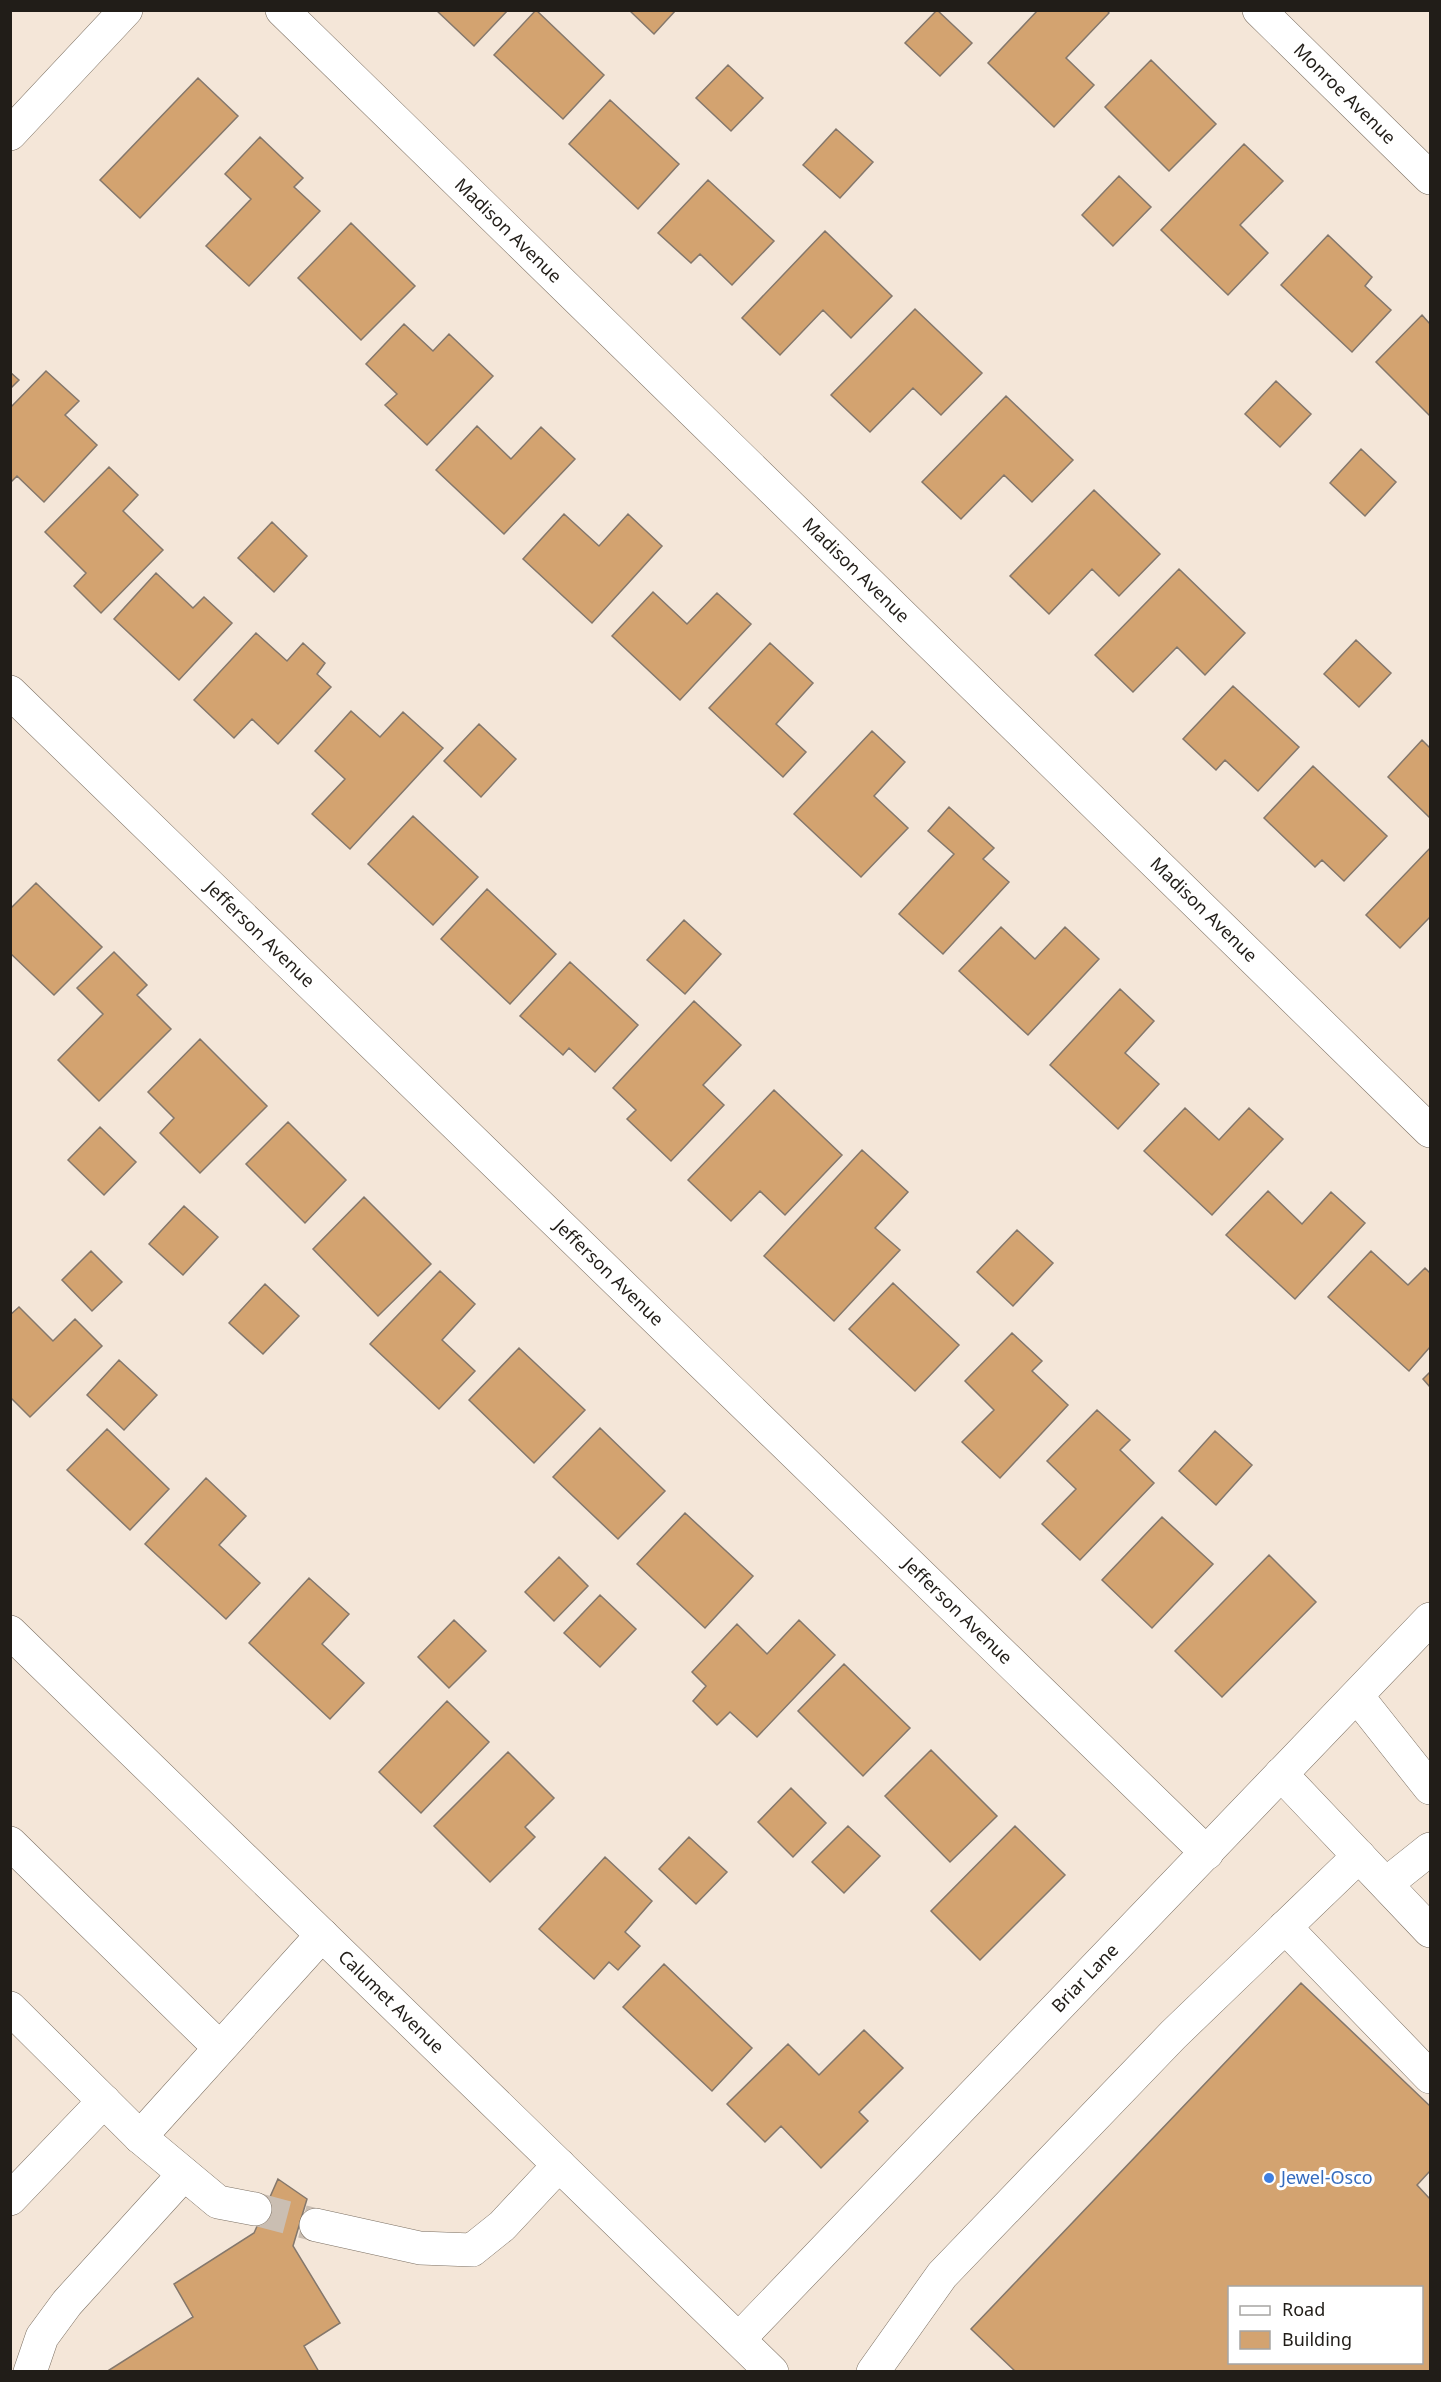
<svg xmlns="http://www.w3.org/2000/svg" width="1441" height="2382" font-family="'Noto Sans',sans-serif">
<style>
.building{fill:#d3a370;stroke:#84776b;stroke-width:1.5;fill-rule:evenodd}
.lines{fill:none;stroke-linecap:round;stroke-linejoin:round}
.minor-tunnel{stroke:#cabeb2;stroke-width:33;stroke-dasharray:33 16;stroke-linecap:butt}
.minor-casing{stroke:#7c7063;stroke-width:34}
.major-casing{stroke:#7c7063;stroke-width:34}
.minor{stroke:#fff;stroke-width:33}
.major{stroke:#fff;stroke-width:33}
.shop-dot{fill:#3f7fe0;stroke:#fff;stroke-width:2}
.labels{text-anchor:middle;stroke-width:6;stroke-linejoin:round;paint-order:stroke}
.street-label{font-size:18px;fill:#211d18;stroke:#fff}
.shop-label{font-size:18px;fill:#366cbe;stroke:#fff;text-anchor:start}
</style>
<rect width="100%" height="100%" fill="#f4e6d8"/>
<path class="building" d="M436 10H508L474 46Z
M536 10 604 75 563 119 494 55Z
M629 10H676L654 34Z
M937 10 972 43 940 76 905 43Z
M1038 10H1107L1109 13 1066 58 1094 85 1054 127 988 63Z
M1151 60 1216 124 1169 171 1105 107Z
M728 65 763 98 731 131 696 98Z
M198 78 238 116 140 218 100 180Z
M610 100 679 164 638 209 569 144Z
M836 129 873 162 840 198 803 165Z
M260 137 303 178 294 187 320 211 249 286 206 246 251 199 225 174Z
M1244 144 1283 181 1240 225 1268 253 1228 295 1161 230Z
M1119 176 1151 207 1113 246 1082 215Z
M708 180 774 241 732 285 700 254 691 263 658 233Z
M351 223 415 286 361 340 298 278Z
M825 231 892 296 851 338 823 310 780 355 742 318Z
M1328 235 1372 277 1365 286 1391 310 1352 352 1281 285Z
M915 309 982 373 941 415 913 388 870 432 831 395Z
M1422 315 1430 324V416L1376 362Z
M404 324 433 351 449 334 493 376 427 445 385 405 397 394 366 364Z
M46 371 79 401 65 415 97 445 44 502 17 476 10 483V408Z
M10 372 19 380 10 389Z
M1276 381 1311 414 1280 447 1245 414Z
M1006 396 1073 460 1032 502 1004 475 961 519 922 482Z
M477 426 511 459 541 427 575 459 504 534 436 470Z
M1361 449 1396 482 1365 516 1330 483Z
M109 467 138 495 123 511 163 550 101 613 74 586 86 573 45 532Z
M1094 490 1160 554 1119 596 1092 569 1049 614 1010 576Z
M564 514 599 546 628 514 662 546 592 623 523 559Z
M272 522 307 556 274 592 238 558Z
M1179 569 1245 633 1205 675 1177 647 1133 692 1095 655Z
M156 573 193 608 204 597 232 623 179 680 114 619Z
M653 592 687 624 717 593 751 624 680 700 612 636Z
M256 633 287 661 303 643 325 663 317 674 331 687 278 744 252 719 234 738 194 700Z
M1356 640 1391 673 1359 707 1324 674Z
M770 643 813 683 776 724 806 752 783 777 709 708Z
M1233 686 1299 747 1258 791 1225 760 1216 770 1183 739Z
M351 711 380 737 403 712 443 748 350 849 312 814 345 779 315 751Z
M479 724 516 759 481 797 444 761Z
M872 731 905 762 874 796 908 828 861 877 794 814Z
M1422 740 1430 748V818L1388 777Z
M1313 766 1387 836 1344 881 1322 860 1315 867 1264 818Z
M949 807 994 848 983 859 1009 882 943 954 899 914 954 854 928 831Z
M413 816 478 877 433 925 368 864Z
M1430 848V917L1400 948 1366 915Z
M36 883 102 947 54 995 10 953V909Z
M487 889 556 954 510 1004 441 939Z
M684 920 721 954 685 994 647 960Z
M1001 927 1035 959 1065 927 1099 959 1028 1035 959 971Z
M114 952 147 985 137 995 171 1029 99 1101 58 1060 103 1014 77 988Z
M570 962 638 1025 595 1072 569 1048 563 1055 520 1016Z
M1120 989 1154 1021 1125 1053 1159 1084 1118 1129 1050 1065Z
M694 1001 741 1045 703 1085 724 1105 671 1161 627 1119 636 1110 613 1088Z
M200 1039 267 1106 200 1173 160 1133 174 1118 148 1092Z
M774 1090 842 1155 785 1215 760 1191 731 1221 688 1180Z
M1185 1108 1219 1140 1249 1108 1283 1139 1212 1215 1144 1151Z
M288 1122 346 1180 305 1223 246 1164Z
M100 1127 136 1162 104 1195 68 1160Z
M862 1150 908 1192 875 1228 900 1250 834 1321 764 1256Z
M1268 1191 1302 1224 1331 1192 1365 1223 1295 1299 1226 1235Z
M364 1197 431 1264 378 1316 313 1249Z
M184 1206 218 1237 183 1275 149 1244Z
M1017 1230 1053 1263 1013 1306 977 1272Z
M91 1251 122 1282 92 1311 62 1280Z
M1371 1251 1408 1285 1425 1268 1430 1273V1347L1409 1371 1328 1297Z
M440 1271 475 1304 442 1340 475 1371 439 1409 370 1344Z
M893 1283 959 1345 915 1391 849 1329Z
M265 1284 299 1316 263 1354 229 1323Z
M19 1307 53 1341 75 1319 102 1346 30 1417 10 1397V1315Z
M1012 1333 1042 1361 1032 1371 1068 1405 1000 1478 962 1442 994 1410 965 1381Z
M519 1348 585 1410 534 1463 469 1400Z
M119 1360 157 1395 124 1430 87 1395Z
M1430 1372V1387L1423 1379Z
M1097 1410 1130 1440 1120 1450 1154 1483 1080 1560 1042 1524 1076 1489 1047 1461Z
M600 1428 665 1491 618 1539 553 1477Z
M107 1429 169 1489 130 1530 67 1470Z
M1215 1431 1252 1465 1216 1505 1179 1471Z
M206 1478 246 1516 219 1545 260 1583 226 1619 145 1544Z
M685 1513 753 1576 705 1628 637 1564Z
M1162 1517 1213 1564 1152 1628 1102 1580Z
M1269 1555 1316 1602 1222 1697 1175 1651Z
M559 1557 588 1586 554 1621 525 1592Z
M309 1578 349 1614 322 1644 364 1683 330 1719 249 1643Z
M600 1595 636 1629 600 1667 564 1633Z
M454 1620 486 1651 449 1688 418 1657Z
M799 1620 835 1655 757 1737 730 1712 717 1725 693 1701 706 1686 692 1672 737 1624 767 1654Z
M844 1664 910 1728 863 1776 798 1711Z
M447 1701 489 1742 421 1813 379 1772Z
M931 1750 997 1816 950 1862 885 1796Z
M508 1752 554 1798 525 1827 535 1837 490 1882 434 1826Z
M791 1788 826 1823 793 1857 758 1822Z
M848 1826 880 1856 844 1893 812 1862Z
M1015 1826 1065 1875 980 1960 931 1911Z
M689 1837 727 1872 696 1904 659 1869Z
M605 1857 652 1901 625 1932 640 1946 618 1970 609 1962 594 1979 539 1929Z
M664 1964 752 2048 712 2091 623 2007Z
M1301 1983 1430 2106V2171L1417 2185 1430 2199V2372H1016L971 2329ZM1230 2288H1422V2362H1230Z
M864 2030 903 2068 859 2112 868 2121 821 2168 781 2126 765 2142 727 2104 788 2044 819 2075Z
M278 2179 307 2199 293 2246 340 2323 304 2346 319 2372H106L193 2317 174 2284 254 2233Z"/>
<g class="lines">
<path class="minor-tunnel" d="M255 2209 316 2225"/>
<defs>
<g id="minor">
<path id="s1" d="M282 10 1430 1131"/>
<path id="s2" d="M1259 10 1430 178"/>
<path d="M10 134 126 10"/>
<path id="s3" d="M10 692 1207 1853"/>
<path d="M1357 1696 1430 1788"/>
<path d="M1281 1774 1430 1931"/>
<path d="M10 1843 219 2047"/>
<path d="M1386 1884 1430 1849"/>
<path d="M1285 1927 1430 2077"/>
<path d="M10 2008 140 2137 218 2202 255 2209"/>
<path d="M140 2137 322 1935"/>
<path d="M10 2199 104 2101"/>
<path d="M316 2225 420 2248 472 2250 502 2226 559 2165"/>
<path id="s4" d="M739 2339 1430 1619"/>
<path d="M30 2372 42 2337 67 2303 184 2174"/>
<path d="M873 2372 942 2275 1173 2035 1359 1856"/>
</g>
<g id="major">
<path id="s5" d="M10 1632 772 2372"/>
</g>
</defs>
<use href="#minor" class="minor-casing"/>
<use href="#major" class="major-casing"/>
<use href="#minor" class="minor"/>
<use href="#major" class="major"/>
</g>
<circle class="shop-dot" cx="1269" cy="2178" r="6"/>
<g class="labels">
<g class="street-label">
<text dy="6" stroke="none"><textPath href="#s2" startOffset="120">Monroe Avenue</textPath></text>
<text dy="6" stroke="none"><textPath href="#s1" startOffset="316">Madison Avenue</textPath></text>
<text dy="6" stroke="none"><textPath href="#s1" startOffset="802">Madison Avenue</textPath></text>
<text dy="6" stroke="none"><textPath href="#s1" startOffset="1288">Madison Avenue</textPath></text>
<text dy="6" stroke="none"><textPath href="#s3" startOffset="348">Jefferson Avenue</textPath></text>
<text dy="6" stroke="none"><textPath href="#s3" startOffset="834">Jefferson Avenue</textPath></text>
<text dy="6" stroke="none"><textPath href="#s3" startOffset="1320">Jefferson Avenue</textPath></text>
<text dy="6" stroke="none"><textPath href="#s4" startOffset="500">Briar Lane</textPath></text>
<text dy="6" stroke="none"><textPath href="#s5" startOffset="531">Calumet Avenue</textPath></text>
</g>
<g class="shop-label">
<text x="1281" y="2184">Jewel-Osco</text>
</g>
</g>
<rect width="1441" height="2382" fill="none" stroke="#211d18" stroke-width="24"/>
<rect x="1228" y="2286" width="195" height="78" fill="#ffffff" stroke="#a6a5a3" stroke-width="1.5"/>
<rect x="1240" y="2306" width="30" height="9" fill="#ffffff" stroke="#a6a5a3" stroke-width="1.5"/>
<text x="1282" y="2316" font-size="18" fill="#211d18">Road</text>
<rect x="1240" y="2331" width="30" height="18" fill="#d3a370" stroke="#a6a5a3" stroke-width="1.5"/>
<text x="1282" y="2346" font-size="18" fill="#211d18">Building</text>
</svg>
